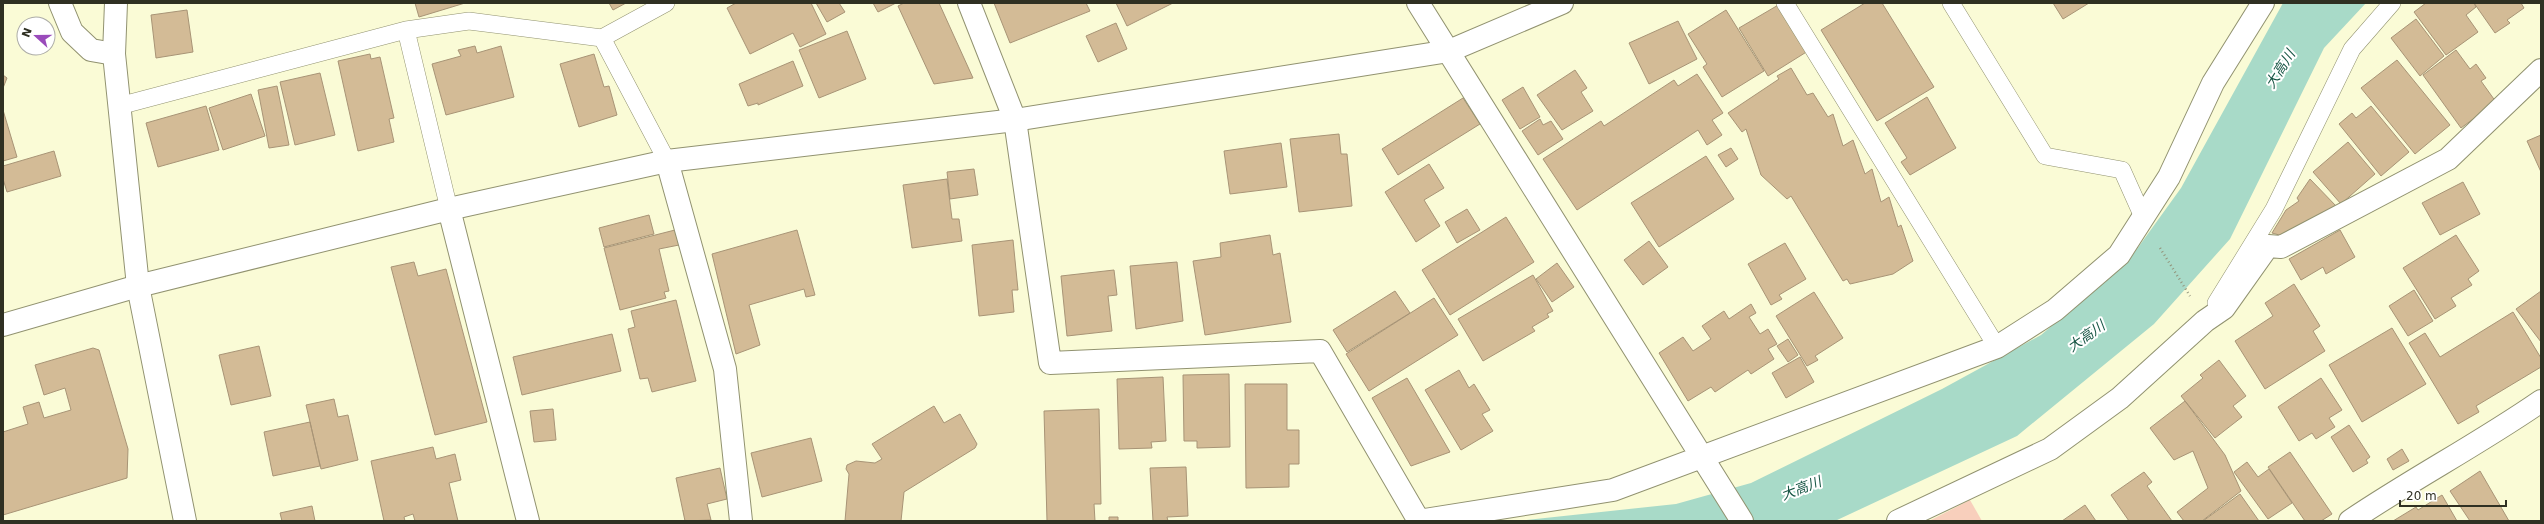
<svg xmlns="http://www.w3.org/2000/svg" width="2544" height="524" font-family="'DejaVu Sans','Noto Sans JP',sans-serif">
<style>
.green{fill:#f8cfbc}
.water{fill:#a8dac8}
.building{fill:#d3bb96;stroke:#a89476}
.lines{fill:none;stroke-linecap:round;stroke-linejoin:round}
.service-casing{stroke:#919270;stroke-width:18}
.minor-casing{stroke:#919270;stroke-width:24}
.tertiary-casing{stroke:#919270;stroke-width:24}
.path{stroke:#93947b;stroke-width:2.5;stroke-dasharray:1 3;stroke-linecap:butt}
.service{stroke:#fff;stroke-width:17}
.minor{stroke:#fff;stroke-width:22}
.tertiary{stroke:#fff;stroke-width:22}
.labels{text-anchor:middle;stroke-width:4;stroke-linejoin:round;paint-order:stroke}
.water-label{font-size:14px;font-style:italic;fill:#165544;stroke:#fff}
</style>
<rect width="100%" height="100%" fill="#fafbd6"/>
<path class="green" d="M1970 500 1982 521H1929Z"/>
<path class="water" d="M2283 3H2366L2324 48 2230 239 2154 324 2017 436 1835 521H1516L1676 504 1751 483 1942 389 2041 335 2129 260 2181 188Z"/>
<path class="building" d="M415 3H465L419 17Z
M609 3H626L613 10Z
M736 3H811L826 34 800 47 793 33 750 54 727 8Z
M816 3H839L845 12 827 22Z
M873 3H896L878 12Z
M904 3H939L973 78 934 84 898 6Z
M994 3H1086L1090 11 1010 43Z
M1116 3H1173L1127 26Z
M1865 3H1882L1934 87 1877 121 1821 30Z
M2053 3H2089L2063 19Z
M2426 3H2474L2476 7 2466 15 2478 32 2446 55 2414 12Z
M2474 3H2521L2524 8 2507 20 2510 23 2495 33Z
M1780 4 1808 51 1768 76 1739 28Z
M187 10 193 52 156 58 151 15Z
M1726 10 1764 71 1722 97 1703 67 1707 64 1688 34Z
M2416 19 2444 56 2420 76 2391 38Z
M1678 21 1697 59 1649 84 1629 43Z
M1116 23 1127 49 1098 62 1086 36Z
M847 31 866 79 819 98 799 50Z
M475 46 477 53 501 46 514 97 446 115 432 64 461 56 458 50Z
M2456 50 2470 69 2476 64 2486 78 2481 81 2496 102 2461 128 2423 75Z
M370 54 371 59 380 57 394 118 389 119 394 142 358 151 338 61Z
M594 54 604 87 609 86 617 115 579 127 560 64Z
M2397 60 2450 125 2415 154 2361 88Z
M793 61 803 86 758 105V103L748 106 739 84Z
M1791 68 1807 95 1813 93 1828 117 1833 114 1843 146 1853 140 1865 174 1872 169 1881 202 1889 197 1898 227 1901 225 1913 261 1893 274 1850 284 1847 279 1843 281 1791 196 1787 199 1761 175 1746 129 1742 132 1728 113 1779 79 1777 76Z
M1575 70 1587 88 1581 92 1593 111 1562 130 1537 95Z
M320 73 335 135 295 145 280 82Z
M1697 74 1723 113 1712 120 1722 135 1707 145 1698 130 1577 210 1543 159 1601 121 1604 126 1674 80 1678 86Z
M3 75 7 78 3 88Z
M277 86 289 145 269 148 258 90Z
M1523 87 1540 117 1520 129 1502 100Z
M251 94 265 136 223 150 209 108Z
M1927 97 1956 148 1910 175 1901 162 1907 158 1885 123Z
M1463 98 1480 124 1398 175 1382 149Z
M206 106 219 150 158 167 146 123Z
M2371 106 2409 152 2381 176 2339 124 2352 113 2356 118Z
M3 110 17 157 3 161Z
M1540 119 1543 125 1551 121 1563 139 1538 155 1522 131Z
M1339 134 1341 154H1347L1352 206 1299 212 1290 139Z
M2541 135V172L2527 141Z
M2348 142 2375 174 2341 204 2313 172Z
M1281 143 1287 187 1230 194 1224 151Z
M1731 148 1738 159 1726 167 1718 155Z
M54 151 61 176 7 192 3 179V166Z
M1706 156 1734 199 1659 247 1631 203Z
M1429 164 1444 188 1424 200 1440 226 1416 242 1385 192Z
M974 169 978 195 950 199 947 172Z
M947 179 952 219H959L962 241 912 248 903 185Z
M2310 179 2337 207 2283 236 2272 233 2286 210 2299 201 2297 198Z
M2463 182 2480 214 2440 235 2422 203Z
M1467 209 1480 230 1457 243 1445 222Z
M649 215 654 234 604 247 599 228Z
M1506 217 1534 262 1450 315 1422 270Z
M675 230 679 245 659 249 669 291 664 292 666 298 620 310 604 248Z
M797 230 815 295 806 297 804 289 749 305 760 345 736 354 712 254Z
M2340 230 2355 257 2326 274 2323 267 2301 280 2289 259Z
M1270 235 1273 255 1280 253 1291 322 1205 335 1193 261 1221 257 1220 243Z
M2456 235 2479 271 2468 279 2472 285 2451 298 2456 306 2435 319 2403 268Z
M1013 240 1018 290H1012L1014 312 979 316 972 245Z
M1649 241 1668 267 1643 285 1624 260Z
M1785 243 1806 279 1779 295 1782 299 1771 305 1748 264Z
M414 262 418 276 446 269 487 422 435 435 391 267Z
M1177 262 1183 321 1136 329 1130 266Z
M1557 263 1574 287 1552 302 1536 279Z
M1114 270 1117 295 1108 296 1112 331 1067 336 1061 276Z
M1533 275 1553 311 1547 314 1549 317 1532 327 1535 331 1483 361 1458 319Z
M2294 284 2320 326 2313 331 2325 351 2265 389 2235 341 2273 316 2265 303Z
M2414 290 2433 321 2408 336 2389 306Z
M1395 291 1410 313 1347 352 1333 330Z
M2541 291V342L2516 309Z
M1814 292 1843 338 1815 356 1818 360 1807 366 1776 316Z
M1434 298 1458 335 1369 391 1346 354Z
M676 300 696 381 652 392 648 378 640 379 628 329 635 327 631 311Z
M1751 304 1756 313 1749 317 1760 334 1768 329 1777 344 1768 349 1774 359 1751 374 1748 370 1715 392 1711 387 1688 401 1659 353 1683 337 1693 351 1711 339 1702 326 1724 311 1729 319Z
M2513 312 2541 358V367L2476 406 2479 412 2458 424 2409 343 2425 333 2440 357Z
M2392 328 2426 384 2362 422 2329 365Z
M612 334 621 371 522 395 513 357Z
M1788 339 1798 355 1788 362 1777 346Z
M259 346 271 396 231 405 219 355Z
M93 348 99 350 128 449 127 478 3 515V432L28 424 23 407 39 402 44 418 71 410 65 388 44 395 35 365Z
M1800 357 1814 382 1786 398 1772 373Z
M2219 360 2246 396 2233 406 2242 417 2215 438 2181 396 2203 378 2200 375Z
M1459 370 1469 388 1474 384 1490 410 1482 414 1493 431 1461 450 1425 390Z
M1229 374 1230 447 1197 448V441H1184L1183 375Z
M1163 377 1166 441 1151 442 1152 448 1119 449 1117 379Z
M1407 378 1450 452 1411 466 1372 398Z
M2321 378 2342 410 2329 418 2335 427 2316 439 2312 433 2299 441 2278 407Z
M1245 384H1287V430H1299V464H1289V487L1246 488Z
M334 399 338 417 348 415 358 460 321 469 306 405Z
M2185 401 2225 455 2241 491 2202 521H2184L2177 512 2208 488 2193 451 2174 460 2150 428Z
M934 406 944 423 960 414 977 444 975 448 904 492 901 521H845L849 474 846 469 847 465 856 461 875 463 882 459 872 444Z
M553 409 556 440 534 442 530 411Z
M1099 409 1101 504H1094L1095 521H1047L1044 411Z
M310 422 320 466 273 476 264 432Z
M2349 425 2370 457 2366 460 2368 463 2353 472 2331 437Z
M811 438 822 481 762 497 751 453Z
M433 447 436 459 455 454 461 480 449 483 458 521H415L413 514 404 517 405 521H384L371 461Z
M2402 449 2409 461 2393 470 2387 459Z
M2290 452 2332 514 2321 521H2305L2268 467Z
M2247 462 2258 477 2269 469 2292 503 2268 519 2234 472Z
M1186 467 1188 516 1167 517 1168 521H1153L1150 468Z
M720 468 727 499 707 504 711 520 685 521 676 478Z
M2480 471 2509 521H2470L2450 491Z
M2144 472 2152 482 2147 486 2172 521H2129L2111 495Z
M2240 494 2259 521H2203Z
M2442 495 2457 521H2393L2416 507 2418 510Z
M2085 505 2096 521H2062Z
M312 506 315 521H282L280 513Z
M1109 517H1118V521H1109Z"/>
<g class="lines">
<defs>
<path id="service" d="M1785 3 1997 347
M1951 3 2045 156 2122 170 2143 217
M406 30 449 209
M602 38 667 161
M119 106 406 30 469 21 602 38 666 3
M2216 303 2274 209 2352 49 2392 3"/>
<path id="minor" d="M60 3 72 32 91 50 114 54
M969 3 1015 120 1050 363 1320 351 1419 521
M1418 3 1742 521
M667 161 725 369 741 521
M449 209 528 521
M3 325 138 286
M1418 521 1613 490 1997 347 2055 310 2119 255 2169 177 2213 83 2263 3
M1898 521 2050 449 2120 398 2205 321 2224 308 2268 246 2281 247 2448 159 2541 70
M2350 521C2412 479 2479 444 2541 401"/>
<path id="tertiary" d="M116 3 114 54 138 286 185 521
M138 286 449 209 667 161 1015 120 1449 51 1562 3"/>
</defs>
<use href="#service" class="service-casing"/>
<use href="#minor" class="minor-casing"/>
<use href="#tertiary" class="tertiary-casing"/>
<path class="path" d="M2160 248 2190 296"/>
<use href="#service" class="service"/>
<use href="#minor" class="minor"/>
<use href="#tertiary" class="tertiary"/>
</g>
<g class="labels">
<g class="water-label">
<text transform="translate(2280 69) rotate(-58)" y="5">大高川</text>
<text transform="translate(2086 336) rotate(-35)" y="5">大高川</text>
<text transform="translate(1801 488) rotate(-21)" y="5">大高川</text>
</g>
</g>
<rect width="2544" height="524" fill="none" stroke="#2f3022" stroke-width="8"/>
<g transform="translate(36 36) rotate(291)"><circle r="19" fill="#ffffff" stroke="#acaca7"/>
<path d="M0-3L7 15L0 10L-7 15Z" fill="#9a4bbb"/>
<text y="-6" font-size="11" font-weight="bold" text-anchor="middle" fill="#2f3022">N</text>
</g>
<path d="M2400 500v6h106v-6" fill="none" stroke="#2f3022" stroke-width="2"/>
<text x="2406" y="500" font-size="12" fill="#2f3022" stroke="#ffffff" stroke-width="3" paint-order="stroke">20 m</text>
</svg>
